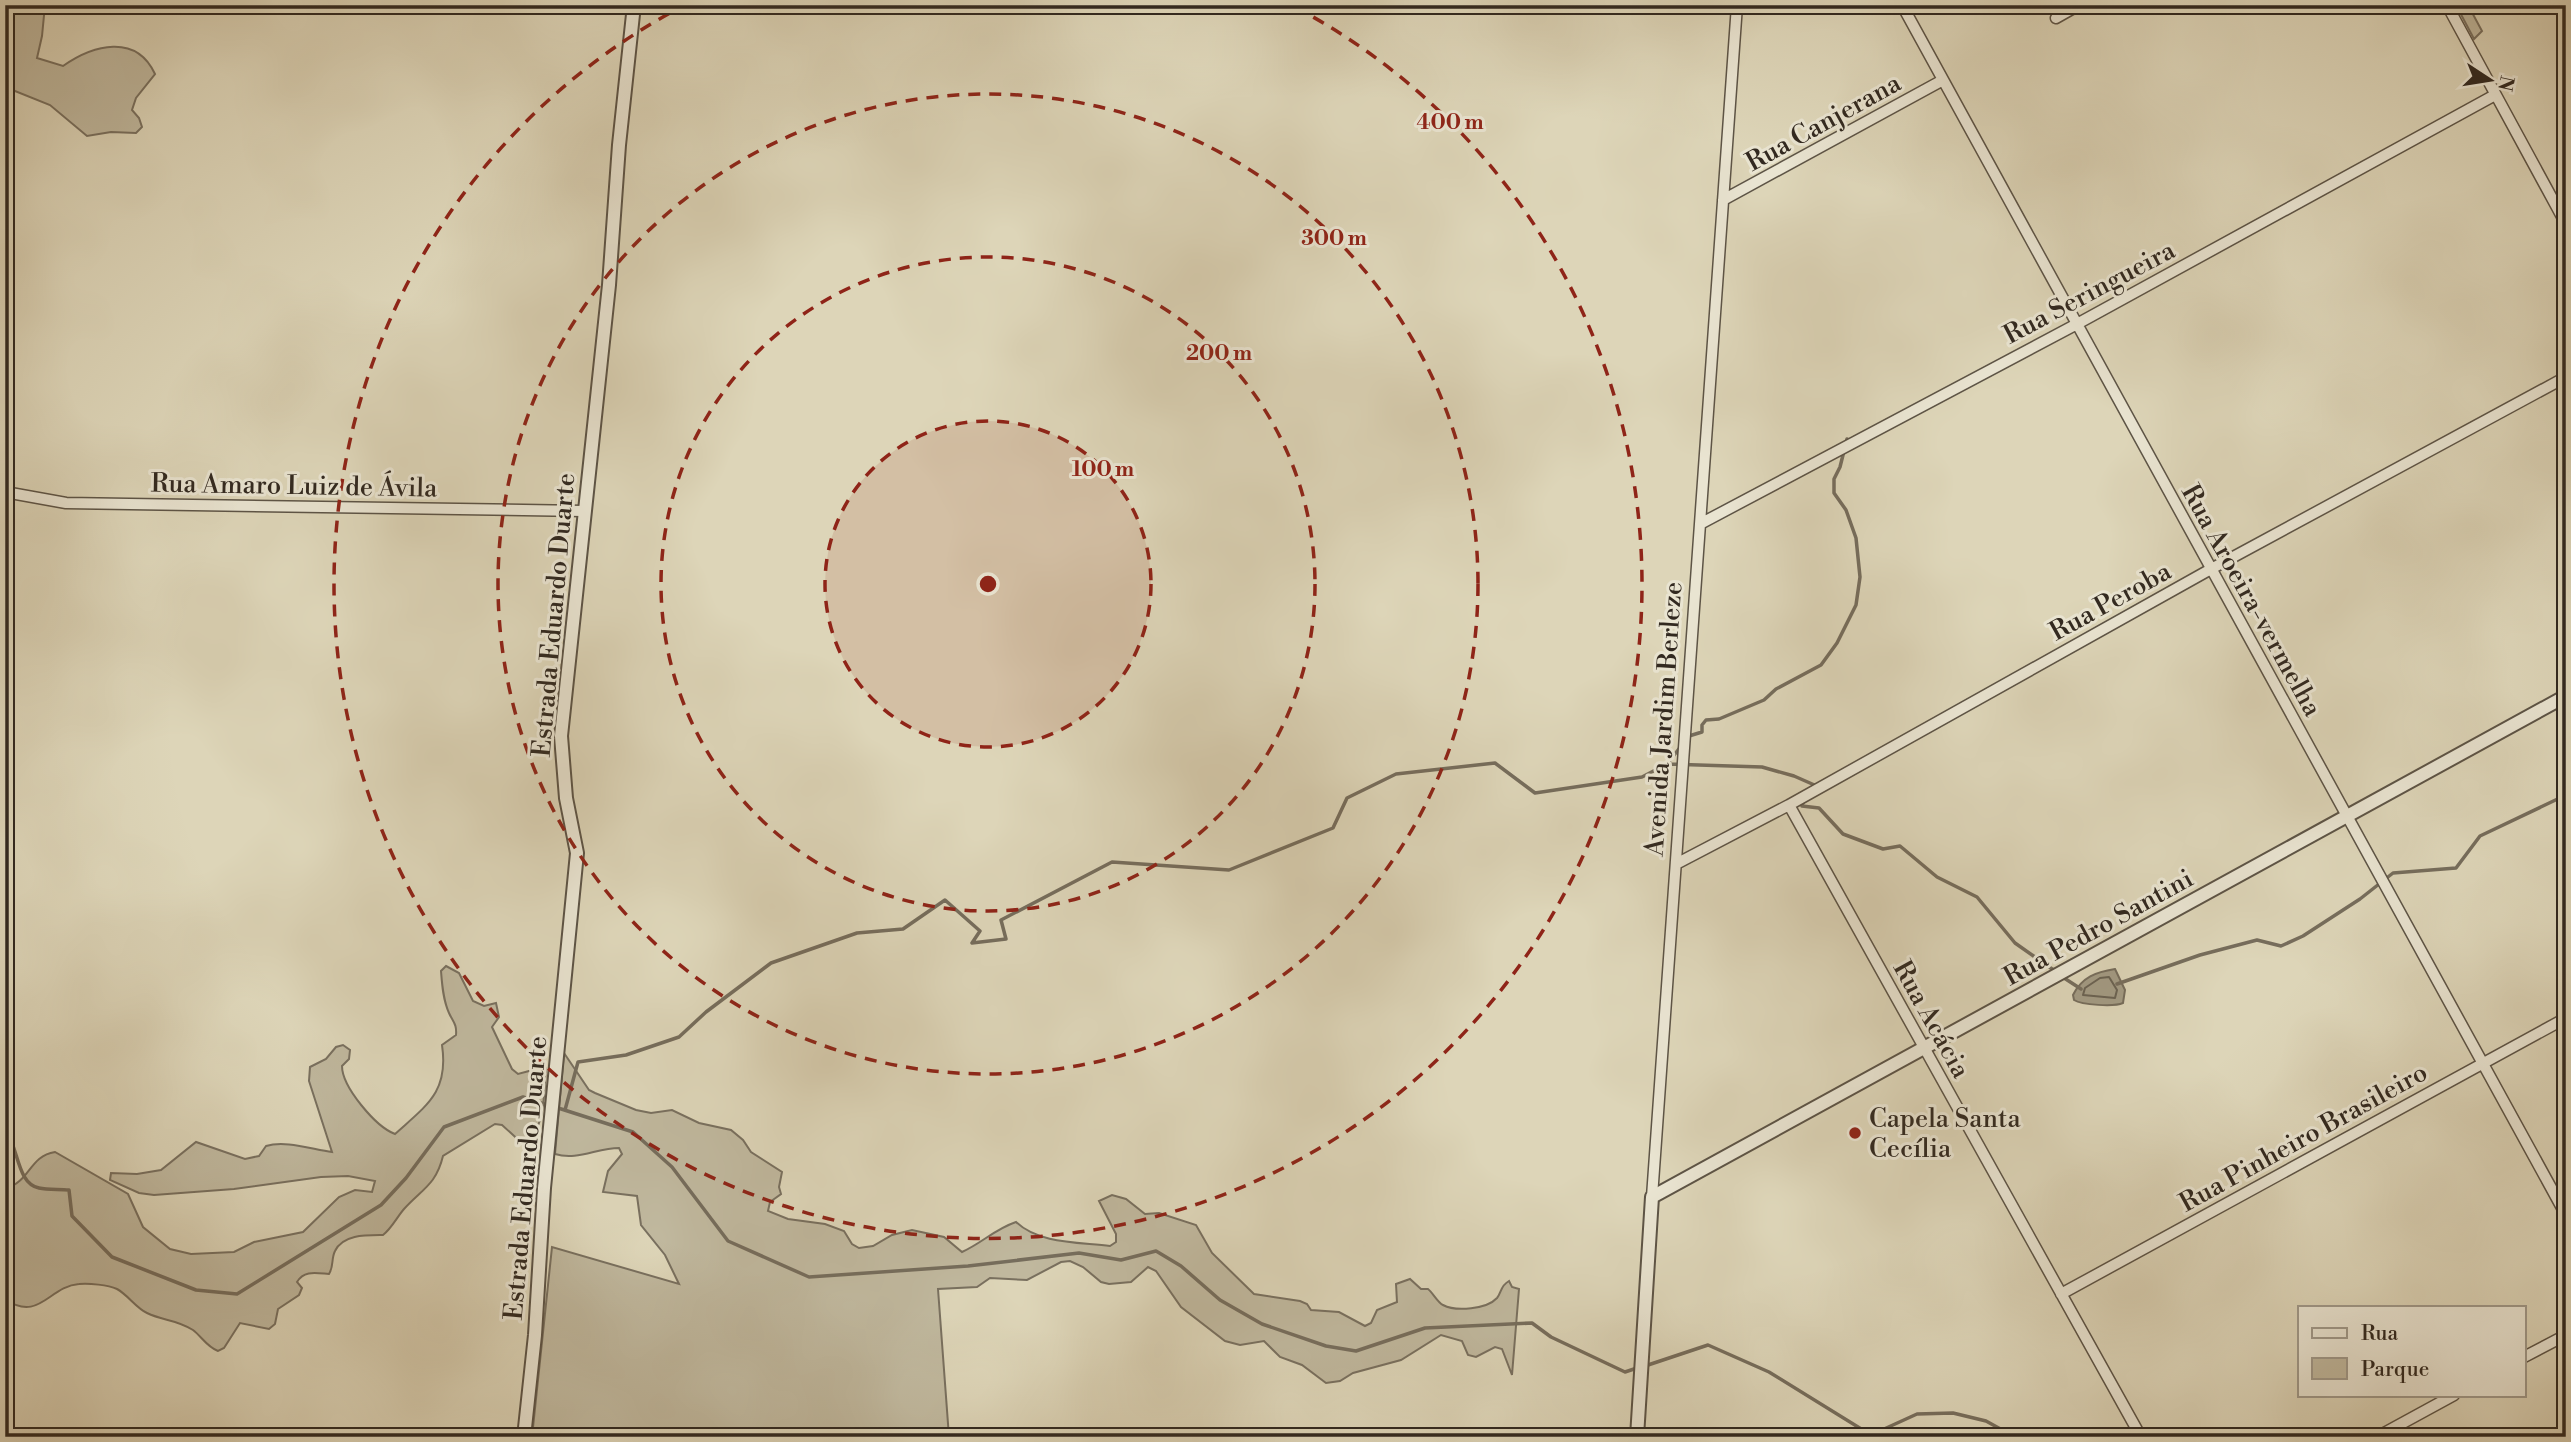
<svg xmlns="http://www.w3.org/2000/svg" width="2571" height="1442" font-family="'Libre Bodoni',serif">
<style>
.green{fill:#c0b89e;stroke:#79705f;stroke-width:2}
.water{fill:#a39b84;stroke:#766d5c;stroke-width:2}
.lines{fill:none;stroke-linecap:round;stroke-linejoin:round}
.shore{stroke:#6a6252;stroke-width:2}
.stream{stroke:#766d5c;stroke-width:3.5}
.minor-casing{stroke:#5d5446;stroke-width:13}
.tertiary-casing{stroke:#5d5446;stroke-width:16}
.minor{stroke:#e9e4d1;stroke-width:10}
.tertiary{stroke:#e9e4d1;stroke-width:12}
.ring{fill:none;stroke:#8f2418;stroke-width:3.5;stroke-dasharray:12 9}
.poi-dot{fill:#8f2418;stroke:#e9e4d1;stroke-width:2.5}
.labels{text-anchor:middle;stroke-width:6;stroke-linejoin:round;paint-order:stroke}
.street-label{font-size:26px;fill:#322920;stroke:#e9e4d1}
.poi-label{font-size:26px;fill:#322920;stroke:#e9e4d1;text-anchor:start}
.centre{fill:#8f2418;stroke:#e9e4d1;stroke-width:3.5}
.ring-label{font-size:21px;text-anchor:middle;font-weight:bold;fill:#8f2418;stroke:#e9e4d1;stroke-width:6;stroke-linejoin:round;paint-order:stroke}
</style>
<rect width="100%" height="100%" fill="#ddd5b8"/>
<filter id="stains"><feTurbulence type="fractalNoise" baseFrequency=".00286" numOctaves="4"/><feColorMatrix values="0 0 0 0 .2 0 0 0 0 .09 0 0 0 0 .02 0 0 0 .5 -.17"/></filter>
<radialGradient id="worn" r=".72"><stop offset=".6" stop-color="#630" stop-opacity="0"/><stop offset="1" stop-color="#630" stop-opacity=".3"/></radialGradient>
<path class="green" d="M5 5H45L42 36 37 58 63 66C93 45 136 33 155 74L136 98 132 110 139 118 142 127 136 133 111 132 87 136 50 105 5 87Z
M2456 5H2468L2482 31 2474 39Z
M446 966 459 973 473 1001 484 1006 496 1003 499 1017 492 1027 512 1069 518 1074 529 1071 541 1063 546 1068C544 1091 546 1131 523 1144L502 1125 495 1124 443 1156C436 1185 422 1189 404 1209 397 1217 392 1228 383 1235 367 1235 343 1234 335 1251 331 1259 334 1266 329 1274 316 1273 304 1270 297 1282L302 1288 299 1295 278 1309 275 1324 269 1329 240 1323 224 1348 218 1351C207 1347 202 1337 193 1330 176 1319 163 1321 147 1313 136 1308 128 1295 117 1289 108 1285 89 1283 79 1284 49 1286 39 1323 5 1299V1189C31 1181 29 1156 55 1152L128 1194 143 1227 170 1249 191 1254 234 1252 254 1242 303 1232 339 1197 355 1190 372 1192 375 1181 348 1176 321 1177 234 1189 154 1195 139 1193 110 1180 111 1173 137 1174 161 1170 196 1142 245 1159 259 1156 266 1146C285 1140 311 1149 332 1152L309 1081 310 1067 326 1059 336 1047 343 1045 350 1050 349 1059 342 1066C342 1087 376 1127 395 1134 427 1105 449 1092 442 1045L456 1035C457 1024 453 1022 449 1013 443 1000 442 984 441 971Z
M564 1053 589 1090 595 1093 636 1110 651 1113 672 1110 699 1123 731 1130 743 1140 751 1152 782 1172 779 1187 781 1194 770 1202 768 1211 788 1219 825 1224 844 1231 852 1244 859 1248 873 1246 892 1235 912 1230 944 1237 962 1252C982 1243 995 1229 1016 1222 1039 1244 1079 1242 1110 1246L1116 1242V1234L1099 1201 1112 1195 1126 1199 1145 1214 1159 1213 1196 1225 1212 1253 1254 1294 1300 1301 1307 1304 1311 1310 1339 1312 1365 1326 1371 1323 1377 1310 1397 1302 1396 1284 1410 1279 1421 1289H1428C1433 1293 1438 1303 1443 1305 1456 1312 1487 1309 1497 1298 1502 1292 1500 1286 1509 1281L1512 1287 1519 1289 1512 1375 1502 1349 1495 1347 1476 1357 1468 1355 1462 1341 1441 1335 1401 1360 1353 1373 1340 1381 1326 1383 1302 1365 1280 1357 1264 1341 1240 1345 1225 1341 1181 1307 1156 1271 1148 1267 1131 1282 1109 1284 1101 1282 1083 1267 1070 1261 1061 1262 1027 1280 990 1278 977 1287 938 1289 949 1437H532L552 1247 679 1284 665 1255 641 1225 637 1196 603 1192 608 1171 622 1154 619 1148C597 1148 577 1161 555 1154Z"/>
<path class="water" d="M2115 969 2125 990 2123 1003C2114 1007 2082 1005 2074 1000L2073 995C2082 977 2096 972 2115 969Z"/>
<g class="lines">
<path class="shore" d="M2109 977 2117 990 2115 998 2083 995 2085 988 2100 978Z"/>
<path class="stream" d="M1687 739 1689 736 1702 732V725L1706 720 1719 719 1764 700 1776 689 1821 665 1837 643 1856 605 1860 577 1856 538 1846 510 1834 493V479L1840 467 1847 439
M1667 764 1762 767 1794 776 1819 787
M1804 798 1802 806 1819 808 1843 834 1883 849 1900 846 1937 877 1977 897 2015 943 2055 971
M2061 976 2081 989
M2117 984 2200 955 2257 940 2281 946 2303 936 2360 899 2393 873 2456 868 2480 836 2566 795
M555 1107 633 1132 672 1167 728 1241 809 1277 968 1266 1079 1253 1121 1260 1156 1251 1181 1266 1220 1300 1262 1324 1326 1346 1356 1351 1425 1328 1532 1323 1551 1337 1625 1372 1637 1368
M565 1110 578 1062 626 1055 679 1037 706 1012 771 963 857 933 903 929 945 900 980 931 972 943 1006 939 1001 920 1112 862 1229 870 1333 828 1347 798 1396 774 1495 763 1535 793 1642 777 1667 764 1682 745
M5 1131C19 1146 16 1183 39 1188 48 1190 59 1189 69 1190L72 1216 112 1257 196 1290 237 1294 381 1205 406 1178 444 1127 523 1097 547 1105
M1645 1366 1708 1345 1769 1372 1871 1435 1917 1414 1953 1413 1986 1421 2015 1437"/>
<defs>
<path id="minor" d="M1902 5 2566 1215
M2447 5 2566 224
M2056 18 2079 5
M1723 200 1943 80
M5 492 66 503 584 511
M1700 524 2077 324 2495 95
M1789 805 2141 1437
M1676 864 1789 805 2211 569 2566 377
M1652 1197 1737 5
M2061 1294 2566 1018
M2524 1357 2566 1335
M2377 1437 2454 1395"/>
<path id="tertiary" d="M524 1437 535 1335 544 1188 577 853 566 798 561 736 609 285 619 145 634 5
M1637 1437 1652 1197 2566 696"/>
</defs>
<use href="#minor" class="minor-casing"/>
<use href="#tertiary" class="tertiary-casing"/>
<use href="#minor" class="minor"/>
<use href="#tertiary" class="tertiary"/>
</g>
<circle cx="988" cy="584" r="163" fill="#8f2418" fill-opacity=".12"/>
<g class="ring">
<circle cx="988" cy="584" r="163"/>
<circle cx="988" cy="584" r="327"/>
<circle cx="988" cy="584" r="490"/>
<path d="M1295 7A654 654 0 1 1 681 7"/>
</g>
<circle class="poi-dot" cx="1855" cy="1133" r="7"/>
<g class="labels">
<g class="street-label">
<text transform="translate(1823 122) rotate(-29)" y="9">Rua Canjerana</text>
<text transform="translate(2089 292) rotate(-28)" y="9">Rua Seringueira</text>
<text transform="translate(294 485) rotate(1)" y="9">Rua Amaro Luiz de Ávila</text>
<text transform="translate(2252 600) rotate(61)" y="9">Rua Aroeira-vermelha</text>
<text transform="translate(2110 601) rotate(-29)" y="9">Rua Peroba</text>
<text transform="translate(553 615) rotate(-85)" y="9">Estrada Eduardo Duarte</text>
<text transform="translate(1663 719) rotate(-86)" y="9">Avenida Jardim Berleze</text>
<text transform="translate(2098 927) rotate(-29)" y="9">Rua Pedro Santini</text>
<text transform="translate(1932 1019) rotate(61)" y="9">Rua Acácia</text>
<text transform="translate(2303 1137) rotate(-29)" y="9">Rua Pinheiro Brasileiro</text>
<text transform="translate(525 1178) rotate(-85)" y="9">Estrada Eduardo Duarte</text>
</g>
<g class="poi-label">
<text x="1869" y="1127">Capela Santa<tspan x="1869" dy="30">Cecília</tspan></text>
</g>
</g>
<circle cx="988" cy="584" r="10" class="centre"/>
<g class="ring-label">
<text x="1450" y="129">400 m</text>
<text x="1334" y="245">300 m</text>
<text x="1219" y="360">200 m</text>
<text x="1103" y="476">100 m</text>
</g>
<rect width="2571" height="1442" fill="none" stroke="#ddd5b8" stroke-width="28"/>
<rect x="7" y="7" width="2557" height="1428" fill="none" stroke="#322920" stroke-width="3.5"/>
<rect x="14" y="14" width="2543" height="1414" fill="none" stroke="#322920" stroke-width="2"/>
<rect x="2298" y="1306" width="228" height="91" fill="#e9e4d1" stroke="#a0998a" stroke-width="2"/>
<rect x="2312" y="1328" width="35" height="10" fill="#e9e4d1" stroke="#a0998a" stroke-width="2"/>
<text x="2361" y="1340" font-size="21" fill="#322920">Rua</text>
<rect x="2312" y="1358" width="35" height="21" fill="#c0b89e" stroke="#a0998a" stroke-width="2"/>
<text x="2361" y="1376" font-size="21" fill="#322920">Parque</text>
<g transform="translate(2490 80) rotate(102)" stroke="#e9e4d1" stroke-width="5" paint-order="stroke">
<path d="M0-5L12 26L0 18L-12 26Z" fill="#322920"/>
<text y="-10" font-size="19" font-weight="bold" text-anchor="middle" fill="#322920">N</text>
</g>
<rect width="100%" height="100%" filter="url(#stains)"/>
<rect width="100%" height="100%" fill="url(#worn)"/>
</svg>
